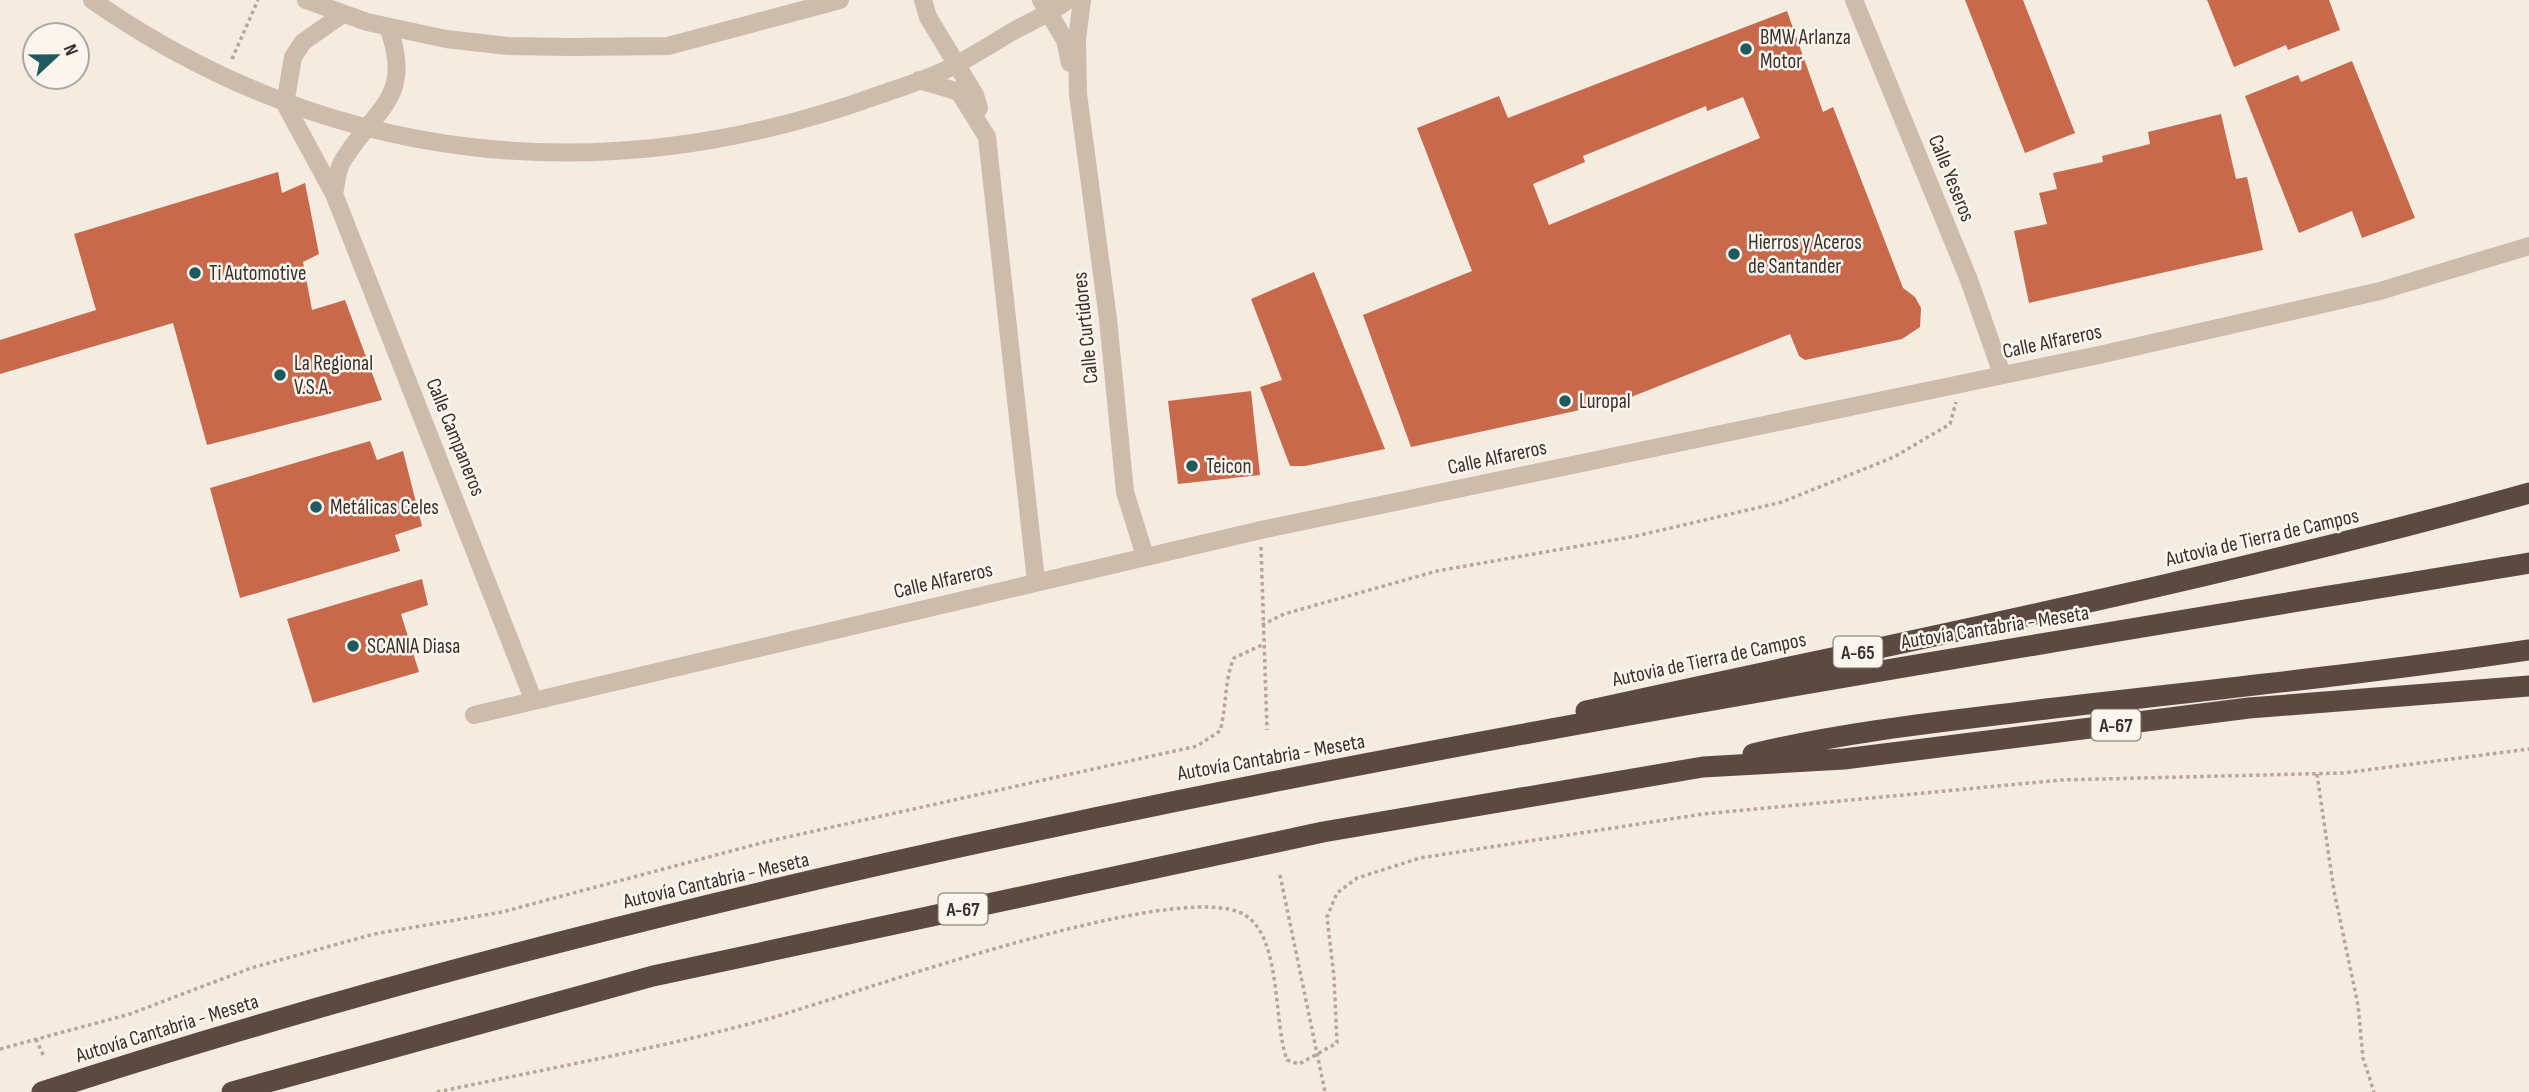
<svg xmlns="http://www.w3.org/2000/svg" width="2529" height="1092" font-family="'Sofia Sans Condensed',sans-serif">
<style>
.building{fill:#c8694b;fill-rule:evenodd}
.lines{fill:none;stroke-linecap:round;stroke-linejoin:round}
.path{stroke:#b9a596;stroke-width:3.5;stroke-dasharray:3.5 3.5;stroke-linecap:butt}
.minor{stroke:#cdbbac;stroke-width:18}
.highway{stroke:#5c4a42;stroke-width:21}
.poi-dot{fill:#1f5a5e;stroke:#fbf5ee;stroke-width:2.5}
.labels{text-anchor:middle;stroke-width:5;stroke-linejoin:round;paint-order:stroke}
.shield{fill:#fbf5ee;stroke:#756b66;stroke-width:2}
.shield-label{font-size:19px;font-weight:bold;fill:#3b302b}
.poi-label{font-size:21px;fill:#3b302b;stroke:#fbf5ee;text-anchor:start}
.street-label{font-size:21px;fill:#3b302b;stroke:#fbf5ee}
</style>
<rect width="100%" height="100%" fill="#f4ebe1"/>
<path class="building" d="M1965 0H2023L2075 133 2025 153Z
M2207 0H2329L2340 30 2288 50 2286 45 2234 67Z
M1787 11 1823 112 1833 107 1903 288 1915 297 1921 308 1920 327 1902 339 1805 360 1799 356 1790 334 1621 401 1411 447 1363 315 1472 271 1417 128 1499 96 1508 118ZM1743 97 1760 138 1549 225 1533 184 1585 162 1583 156 1706 106 1707 111Z
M2352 61 2415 218 2362 238 2352 211 2299 233 2245 96 2298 75 2301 82Z
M2221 114 2236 179 2247 177 2263 250 2029 303 2014 231 2047 224 2039 193 2057 189 2053 173 2103 162 2102 156 2150 144 2148 132Z
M278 172 282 193 305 183 319 254 303 262 312 310 345 300 382 400 207 445 173 323 0 374V340L96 310 74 234Z
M1314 272 1385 449 1305 466H1290L1260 387 1282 380 1251 299Z
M1251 391 1260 475 1178 484 1168 401Z
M370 441 377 460 403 451 422 526 395 535 400 551 240 598 210 488Z
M422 579 428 605 401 614 419 672 313 703 287 619Z"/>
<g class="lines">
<path class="path" d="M232 59 258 0
M1261 547 1267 730
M1262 625 1284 614 1437 571 1636 536 1782 502 1894 457 1950 424 1956 402
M2317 774 2334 891 2358 1005 2363 1058 2374 1092
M1280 875 1325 1092
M36 1039 44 1057
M0 1049 130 1014 251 968 374 934 502 912 765 842 1197 746 1220 731C1227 707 1224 679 1234 658L1262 645
M437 1092C546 1069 656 1049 764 1020 847 997 1181 875 1245 915 1282 938 1273 1022 1287 1060L1299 1064 1337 1043 1334 977 1327 917 1337 893 1357 878 1420 858 1703 814 2061 780 2343 773 2529 749"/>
<path class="minor" d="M92 0C332 167 606 194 879 95 899 88 919 82 939 73 966 61 991 44 1017 29 1034 20 1053 12 1068 0
M306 0 367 22 446 39 508 46 571 47 668 46 840 0
M923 0 928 17 975 95 979 108
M1041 0 1065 40 1070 63
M1082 0 1077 39 1078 94 1108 319 1125 492 1145 556
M1854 0 1969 280 2002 374
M343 14 303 42 293 57 285 104 334 194 533 699
M919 80 959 92 987 137 1036 581
M334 194C336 184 337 171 342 162 374 108 415 99 388 27
M474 715 1261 530 2099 355 2380 291 2529 246"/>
<path class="highway" d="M1586 711C1901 642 2218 580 2529 493
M1753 754C1848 731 1949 721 2046 709 2207 690 2368 674 2529 650
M42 1092C850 830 1693 702 2529 563
M232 1092 653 976 1323 832 1703 767 1844 759 2249 708 2529 686"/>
</g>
<g class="poi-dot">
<circle cx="1746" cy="49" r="7"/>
<circle cx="1734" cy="254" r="7"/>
<circle cx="195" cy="273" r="7"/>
<circle cx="280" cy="375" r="7"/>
<circle cx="1565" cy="401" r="7"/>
<circle cx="1192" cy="466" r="7"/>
<circle cx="316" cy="507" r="7"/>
<circle cx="353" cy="646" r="7"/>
</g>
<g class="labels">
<g class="shield">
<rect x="1833.5" y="636.5" width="49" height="31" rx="5"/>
<rect x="2091.5" y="709.5" width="49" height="31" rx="5"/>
<rect x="938.5" y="893.5" width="49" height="31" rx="5"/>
</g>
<g class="shield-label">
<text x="1858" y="659">A-65</text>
<text x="2116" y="732">A-67</text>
<text x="963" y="916">A-67</text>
</g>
<g class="poi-label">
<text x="1760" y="44">BMW Arlanza<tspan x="1760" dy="24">Motor</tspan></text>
<text x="1748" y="249">Hierros y Aceros<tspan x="1748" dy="24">de Santander</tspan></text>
<text x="209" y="280">Ti Automotive</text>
<text x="294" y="370">La Regional<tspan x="294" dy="24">V.S.A.</tspan></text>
<text x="1579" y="408">Luropal</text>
<text x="1206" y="473">Teicon</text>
<text x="330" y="514">Metálicas Celes</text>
<text x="367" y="653">SCANIA Diasa</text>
</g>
<g class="street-label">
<text transform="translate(1952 178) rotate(68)" y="7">Calle Yeseros</text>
<text transform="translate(1085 328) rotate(-96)" y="7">Calle Curtidores</text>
<text transform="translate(2052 341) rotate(-12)" y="7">Calle Alfareros</text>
<text transform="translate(456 437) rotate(68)" y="7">Calle Campaneros</text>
<text transform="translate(1497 457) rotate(-12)" y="7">Calle Alfareros</text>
<text transform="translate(2262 537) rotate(-13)" y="7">Autovia de Tierra de Campos</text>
<text transform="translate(943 580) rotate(-13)" y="7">Calle Alfareros</text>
<text transform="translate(1995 627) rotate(-9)" y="7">Autovía Cantabria - Meseta</text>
<text transform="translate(1709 659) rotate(-12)" y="7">Autovia de Tierra de Campos</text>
<text transform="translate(1271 757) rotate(-10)" y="7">Autovía Cantabria - Meseta</text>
<text transform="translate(716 880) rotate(-13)" y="7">Autovía Cantabria - Meseta</text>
<text transform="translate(167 1028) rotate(-17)" y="7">Autovía Cantabria - Meseta</text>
</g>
</g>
<g transform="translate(56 56) rotate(68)"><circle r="33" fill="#fbf5ee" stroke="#aea6a0" stroke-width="2"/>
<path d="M0-5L12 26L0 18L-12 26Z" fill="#1f5a5e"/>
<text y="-10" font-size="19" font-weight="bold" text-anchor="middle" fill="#3b302b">N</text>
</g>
</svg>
